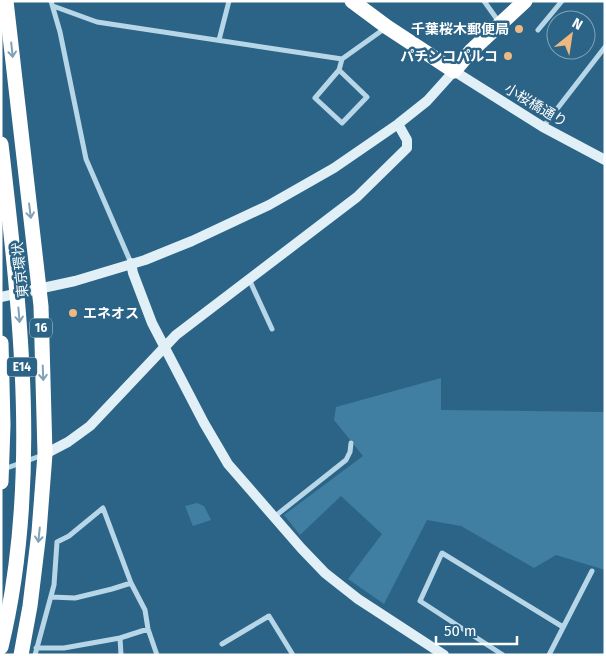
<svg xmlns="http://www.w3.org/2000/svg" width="606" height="656" font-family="'Fira Sans','Noto Sans JP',sans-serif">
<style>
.green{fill:#407fa2}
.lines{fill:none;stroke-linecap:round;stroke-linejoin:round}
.street{stroke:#b7d6e7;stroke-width:5}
.secondary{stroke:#e1eff7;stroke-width:10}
.highway{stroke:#fff;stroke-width:15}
.oneway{stroke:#80a2b6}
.poi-dot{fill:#edb980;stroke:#2b6486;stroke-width:2}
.labels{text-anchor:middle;stroke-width:5;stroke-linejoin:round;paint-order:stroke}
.shield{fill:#2b6486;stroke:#bfd0db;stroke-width:1}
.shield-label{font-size:12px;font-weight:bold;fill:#fff}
.poi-label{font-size:14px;font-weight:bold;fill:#fff;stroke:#2b6486;text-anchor:end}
.street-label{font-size:14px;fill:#fff;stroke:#2b6486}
</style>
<rect width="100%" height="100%" fill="#2b6486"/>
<path class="green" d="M441 378V410L605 412V570L556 555 534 568 461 526 427 520 384 604 348 579 382 534 341 496 300 535 284 515 363 456 334 420 336 407Z
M197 503 204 506 211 520 193 526 185 506Z"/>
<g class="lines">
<path class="street" d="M51 1 60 32 86 159 131 263
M484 1 499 22
M53 6 97 22 342 59 384 29
M538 30 562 1
M219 40 229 1
M339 70 367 97 342 123 315 98 339 70 342 59
M543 127 605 47
M249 279 272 329
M4 469 43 455
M274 517 346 460 350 452 351 443
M51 597 75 598 112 589 131 583
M222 644 269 616 293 655
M36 648H64L120 638
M35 655 54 585 57 542 69 536 103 508 131 583 145 610 148 629 157 655
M121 655 120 638 148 629
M503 655 420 601 442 553 563 627
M549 655 592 571"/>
<path class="secondary" d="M131 263 133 273 152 323 204 423 228 464 301 548 325 573 358 599 444 655
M1 297 75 281 145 260 192 241 269 205 334 168 398 124 427 101 454 71 543 127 605 160
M45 454 68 442 90 426 176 335 357 197 407 148V140L398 124"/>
<path class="highway" d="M6 1 41 306 45 454 39 532 30 606 21 655
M352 1 387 27 454 71 471 51 525 1
M1 144C20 310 41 482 1 647
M1 343 3 425 1 482"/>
</g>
<defs><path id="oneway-shaft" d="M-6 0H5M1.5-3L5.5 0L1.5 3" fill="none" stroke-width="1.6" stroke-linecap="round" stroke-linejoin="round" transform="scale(1.25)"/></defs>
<g class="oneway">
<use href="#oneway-shaft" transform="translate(12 50) rotate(84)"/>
<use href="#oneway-shaft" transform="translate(30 211) rotate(83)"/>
<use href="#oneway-shaft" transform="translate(19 315) rotate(85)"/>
<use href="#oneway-shaft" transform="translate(43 373) rotate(88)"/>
<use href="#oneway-shaft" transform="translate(39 535) rotate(96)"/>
</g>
<g class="poi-dot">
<circle cx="519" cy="29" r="5"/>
<circle cx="508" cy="56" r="5"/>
<circle cx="73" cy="313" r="5"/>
</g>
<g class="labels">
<g class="shield">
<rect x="30" y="318.5" width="22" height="19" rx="4"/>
<rect x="7" y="357.5" width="30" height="19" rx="4"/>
</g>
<g class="shield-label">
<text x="41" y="332">16</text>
<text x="22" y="371">E14</text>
</g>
<g class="poi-label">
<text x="509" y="34">千葉桜木郵便局</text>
<text x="498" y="61">パチンコパルコ</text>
<text x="83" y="318" text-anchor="start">エネオス</text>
</g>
<g class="street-label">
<text transform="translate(536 105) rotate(31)" y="5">小桜橋通り</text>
<text transform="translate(20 270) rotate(-96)" y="5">東京環状</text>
</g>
</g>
<rect width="606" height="656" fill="none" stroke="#ffffff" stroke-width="5"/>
<g transform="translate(571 35) rotate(30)"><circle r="24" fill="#2b6486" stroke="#80a2b6"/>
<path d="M0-4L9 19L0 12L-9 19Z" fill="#edb980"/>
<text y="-8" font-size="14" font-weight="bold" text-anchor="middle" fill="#ffffff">N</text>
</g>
<path d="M436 636v8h81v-8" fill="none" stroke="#ffffff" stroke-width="2.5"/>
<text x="444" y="636" font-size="15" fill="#ffffff" stroke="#2b6486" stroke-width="4" paint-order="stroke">50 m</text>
</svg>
